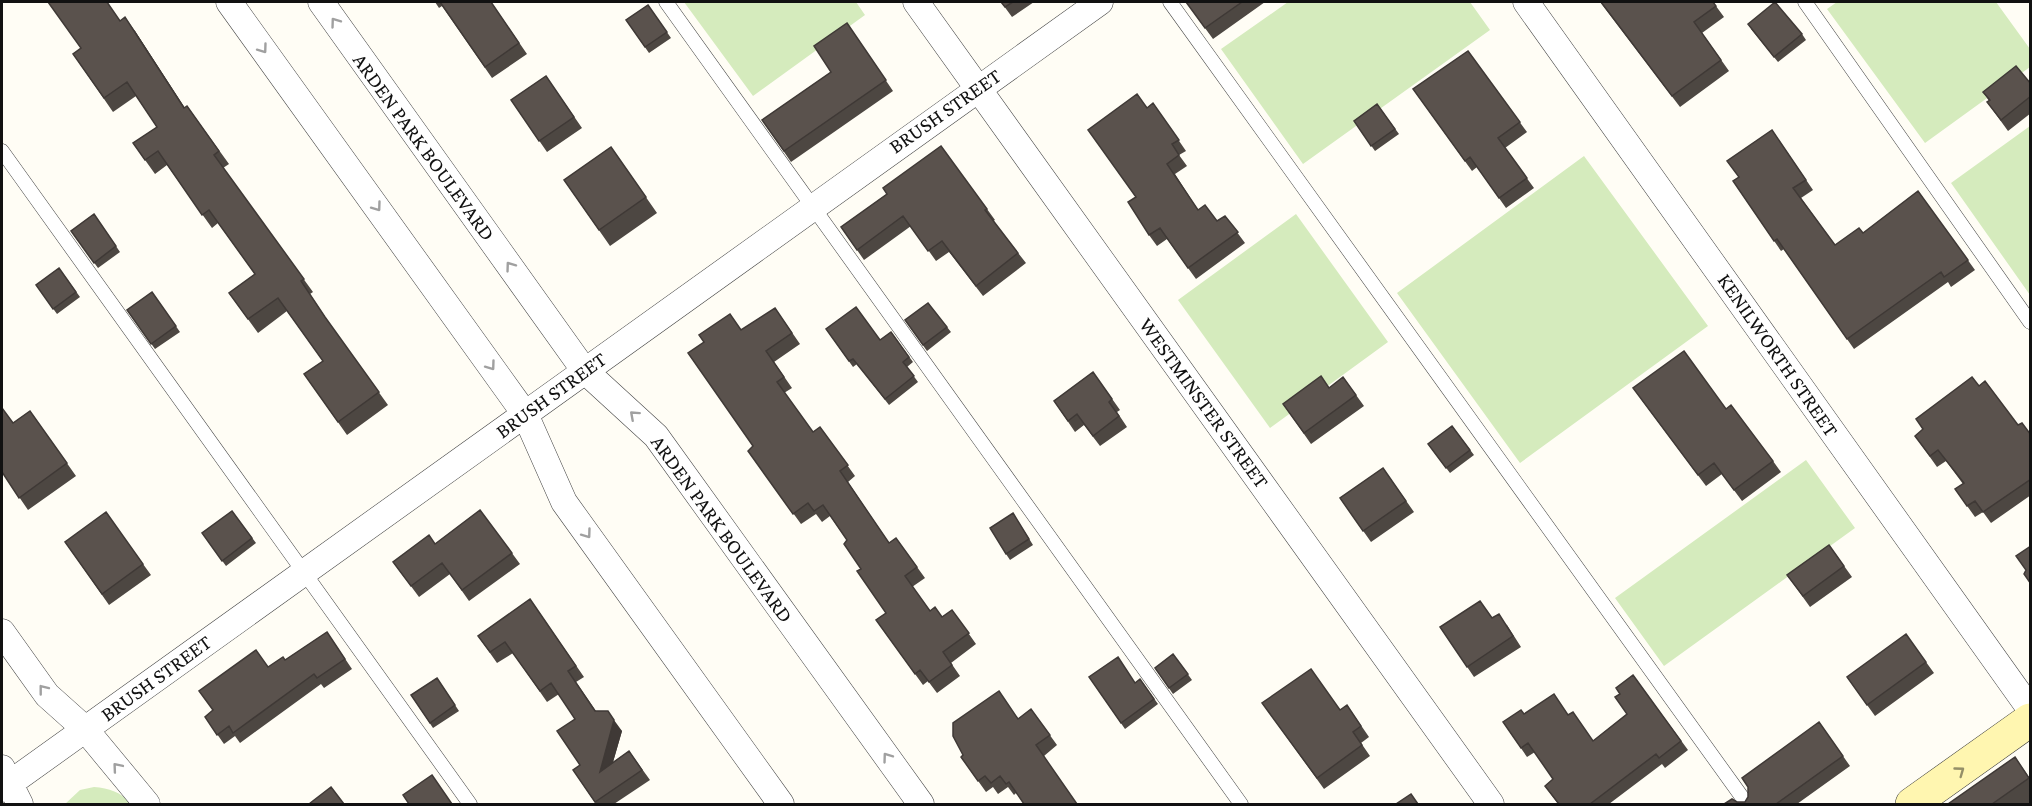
<svg xmlns="http://www.w3.org/2000/svg" width="2032" height="806" font-family="'Crimson Pro',serif">
<style>
.green{fill:#d5ebbd}
.lines{fill:none;stroke-linecap:round;stroke-linejoin:round}
.lane-casing{stroke:#444;stroke-width:15}
.street-casing{stroke:#444;stroke-width:27}
.secondary-casing{stroke:#333;stroke-width:34}
.lane{stroke:#fff;stroke-width:14}
.street{stroke:#fff;stroke-width:26}
.secondary{stroke:#fff6b0;stroke-width:33}
.wall{fill:#4d4742}
.shaded-wall{fill:#3f3936}
.building{fill:#5a524d;stroke:#3f3936;stroke-width:1.5}
.oneway{stroke:#a0a0a0}
.oneway2{stroke:#948f68}
.labels{text-anchor:middle;stroke-width:6;stroke-linejoin:round;paint-order:stroke}
.street-label{font-size:21px;fill:#111;stroke:#fff}
</style>
<rect width="100%" height="100%" fill="#fffdf5"/>
<path class="green" d="M684 2H856L865 15 753 96Z
M1288 2H1470L1490 30 1303 164 1221 49Z
M1837 2H1996L2030 49V67L1925 143 1827 9Z
M2030 126V295L1951 183Z
M1584 156 1708 326 1520 463 1397 293Z
M1296 214 1388 342 1270 428 1178 300Z
M1806 460 1855 528 1664 666 1615 598Z
M94 787C109 788 121 792 131 804H65L80 790Z"/>
<g class="lines">
<defs>
<path id="lane" d="M666 2 1241 804
M1170 2 1747 804
M1805 2 2030 322
M2 151 470 804"/>
<path id="street" d="M229 2 525 414 564 502 781 804
M321 2 584 370 656 436 921 804
M916 2 1491 804
M1526 2 2030 709
M2 632 47 695 85 729 147 804
M2 768 20 804
M2 789 1100 2"/>
<path id="secondary" d="M1912 804 2030 720"/>
</defs>
<use href="#lane" class="lane-casing"/>
<use href="#street" class="street-casing"/>
<use href="#secondary" class="secondary-casing"/>
<use href="#lane" class="lane"/>
<use href="#street" class="street"/>
<use href="#secondary" class="secondary"/>
</g>
<path class="wall" d="M435 2H491L527 54 492 78 442 6 439 8Z
M1001 2H1034L1012 17Z
M1186 2H1265L1213 39Z
M1600 2H1713L1724 17 1702 33 1729 71 1680 107Z
M648 5 671 38 649 53 626 20Z
M120 21 135 31 185 108 187 106 229 164 223 168 313 292 310 294 331 326 388 405 347 435 304 374 323 361 287 311 258 333 229 293 255 274 218 223 212 228 167 165 155 174 133 143 157 127 136 96 113 112 73 54Z
M847 23 893 91 791 162 762 120 831 72Z
M1751 29 1802 34 1806 40 1778 62Z
M1468 51 1527 132 1505 148 1534 188 1506 208 1477 167 1472 171 1413 89Z
M546 76 582 128 547 152 511 100Z
M2031 84V113L2008 131 1987 102 1989 101 1983 92Z
M1153 103 1186 151 1179 155 1187 166 1175 174 1198 210 1217 221 1225 216 1245 243 1196 279 1167 239 1157 246 1149 235 1136 197 1147 108Z
M1377 104 1399 134 1375 151 1354 121Z
M1772 130 1813 190 1801 198 1835 245 1863 233 1918 191 1975 270 1951 287 1948 282 1854 349 1784 249 1781 251 1733 181 1739 177Z
M611 147 657 213 610 246 564 180Z
M887 194 987 209 995 220 993 221 1026 263 983 296 949 252 936 261 911 226 864 260 841 227Z
M94 214 120 252 98 268 71 231Z
M59 268 80 297 57 314 36 285Z
M152 292 180 332 155 349 127 310Z
M775 308 800 344 774 362 792 388 784 393 813 432 820 427 855 476 848 482 889 543 896 538 925 578 912 587 930 611 942 617 952 610 976 644 951 663 960 676 937 693 928 681 923 685 876 620 886 613 861 569 847 540 830 516 822 522 816 514 801 524 748 451 753 446 742 330Z
M905 320 947 327 951 332 927 351Z
M826 329 880 340 891 332 913 362 907 367 918 382 889 405 857 364 853 367Z
M1093 372 1120 410 1117 412 1127 427 1100 446 1084 425 1075 432 1054 401Z
M1343 377 1364 406 1311 444 1283 404 1329 388Z
M1979 386 2018 425 2031 435V495L1991 523 1983 512 1975 517 1955 489 1963 484 1946 461 1937 467 1915 436Z
M1641 399 1726 409 1773 461 1781 472 1742 501 1722 474 1706 486Z
M30 411 76 476 28 510 2 472 13 423Z
M1452 426 1474 455 1450 473 1428 444Z
M1383 468 1414 512 1371 542 1340 498Z
M480 510 520 564 469 601 450 574 419 597 393 562 435 544Z
M232 511 256 543 226 566 202 533Z
M1013 513 1033 545 1010 560 1006 554Z
M65 542 143 564 151 575 109 605Z
M1829 545 1852 577 1810 607 1787 575Z
M530 599 584 677 576 682 596 711 622 731 613 762 629 751 650 780 614 804H596L573 770 580 765 575 719 559 694 547 702 513 653 497 663 478 636Z
M1493 618 1507 625 1521 647 1474 677 1440 627Z
M327 632 352 669 324 688 321 684 240 743 235 736 224 744 205 717 285 660Z
M1173 654 1192 680 1173 694 1155 668Z
M1926 662 1934 673 1875 716 1847 677Z
M1633 675 1688 750 1665 768 1662 764 1609 804H1558L1545 786 1553 779 1535 752 1527 757 1503 722 1524 714 1568 715 1593 741 1627 714 1620 694Z
M1089 677 1135 683 1140 679 1158 704 1125 729Z
M437 678 459 711 433 728 411 695Z
M1262 703 1340 710 1347 705 1369 737 1361 743 1370 756 1324 789Z
M1031 709 1057 745 1044 756 1016 793 1014 795 1008 787 998 794 993 787 986 792 961 757 1018 719Z
M1819 722 1850 766 1797 804H1724L1745 802Z
M2015 757 2031 780V804H1948Z"/>
<path class="shaded-wall" d="M125 17 135 31 193 121 184 108Z
M614 720 622 731 607 783 600 772Z"/>
<path class="building" d="M48 2H107L120 21 125 17 184 108 187 106 219 151 214 155 304 279 301 281 325 317 379 392 338 422 304 374 323 361 278 298 248 319 229 293 255 274 209 210 202 215 158 151 145 160 133 143 157 127 127 82 104 98 73 54 81 48Z
M440 2H491L519 43 485 67Z
M1001 2H1013L1005 7Z
M1186 2H1242L1205 28Z
M1601 2H1713L1716 6 1694 22 1721 60 1672 96Z
M1775 2 1802 34 1774 57 1748 24Z
M648 5 667 32 645 47 626 20Z
M847 23 886 80 784 151 762 120 831 72 814 46Z
M1468 51 1520 122 1498 138 1527 178 1499 198 1470 157 1465 161 1413 89Z
M2016 66 2031 84V96L2001 120 1987 102 1990 100 1983 92Z
M546 76 574 117 539 141 511 100Z
M1137 94 1147 108 1153 103 1179 140 1172 144 1179 155 1167 164 1198 210 1205 205 1217 221 1225 216 1238 232 1188 268 1160 228 1149 235 1128 202 1136 197 1088 130Z
M1377 104 1395 129 1371 146 1354 121Z
M1772 130 1806 180 1793 188 1835 245 1859 228 1863 233 1918 191 1968 260 1944 277 1941 272 1847 339 1777 239 1774 241 1733 181 1739 177 1727 161Z
M941 146 987 209 985 210 1018 253 976 286 942 241 928 251 903 216 857 250 841 227 887 194 883 188Z
M611 147 646 197 599 230 564 180Z
M94 214 116 246 94 263 71 231Z
M59 268 76 292 53 309 36 285Z
M152 292 176 326 151 344 127 310Z
M928 303 947 327 923 345 905 320Z
M856 307 880 340 891 332 909 357 903 362 914 376 885 399 853 359 849 361 826 329Z
M775 308 792 333 766 351 784 377 777 382 813 432 820 427 848 465 840 471 889 543 896 538 917 567 905 576 930 611 935 607 942 617 952 610 969 633 943 652 952 665 929 682 920 670 915 674 876 620 886 613 857 571 861 569 844 544 847 540 823 505 814 511 808 503 793 514 748 451 753 446 688 353 704 342 699 335 730 314 741 330Z
M1684 351 1726 409 1731 405 1773 461 1734 490 1714 463 1698 475 1633 388Z
M1093 372 1112 399 1109 402 1119 416 1093 436 1077 414 1068 421 1054 401Z
M1321 376 1329 388 1343 377 1356 395 1304 433 1283 404Z
M1972 377 1979 386 1985 381 2018 425 2022 423 2031 435V479L1983 512 1975 501 1967 506 1955 489 1964 483 1938 450 1930 456 1915 436 1923 429 1916 419Z
M2 408 13 423 30 411 67 463 19 498 2 472Z
M1452 426 1470 450 1446 468 1428 444Z
M1383 468 1406 501 1363 531 1340 498Z
M480 510 512 553 462 590 442 563 411 586 393 562 429 535 435 544Z
M232 511 252 538 222 561 202 533Z
M106 512 143 564 102 594 65 542Z
M1013 513 1029 539 1006 554 990 528Z
M1829 545 1844 566 1803 596 1787 575Z
M2031 546V584L2024 574 2026 570 2016 556Z
M530 599 576 666 568 671 595 711H608L614 720 600 772 629 751 642 770 595 802 573 770 580 765 557 731 575 719 551 683 540 691 505 642 490 652 478 636Z
M1480 601 1492 618 1499 614 1513 636 1467 667 1440 627Z
M327 632 345 659 317 678 314 674 233 733 229 726 217 735 205 717 213 710 199 691 256 650 268 667 283 657 285 660Z
M1906 634 1926 662 1867 705 1847 677Z
M1173 654 1188 674 1169 688 1155 668Z
M1118 657 1135 683 1140 679 1154 699 1121 723 1089 677Z
M1311 669 1340 710 1347 705 1361 726 1353 732 1362 745 1317 778 1262 703Z
M1633 675 1681 741 1659 758 1656 754 1590 804H1559L1545 786 1553 779 1528 743 1521 748 1503 722 1521 710 1524 714 1554 694 1568 715 1573 712 1593 741 1627 714 1615 697 1620 694 1616 688Z
M437 678 455 705 430 723 411 695Z
M999 691 1018 719 1031 709 1050 735 1036 745 1077 804H1024L1009 782 1006 784 1000 776 991 783 985 776 978 781 961 757 963 755 953 736V723Z
M1819 722 1843 756 1776 804H1724L1732 799 1737 802H1745L1748 797V787L1742 778Z
M2015 757 2029 778 1992 804H1948Z
M432 775 452 804H409L403 795Z
M331 787 344 804H309Z
M1411 794 1418 804H1396Z"/>
<defs><path id="oneway-chevron" d="M-2-3.5L2.5 0L-2 3.5" fill="none" stroke-width="1.6" stroke-linecap="round" stroke-linejoin="round" transform="scale(1.5)"/></defs>
<g class="oneway">
<use href="#oneway-chevron" transform="translate(335 22) rotate(-126)"/>
<use href="#oneway-chevron" transform="translate(263 49) rotate(54)"/>
<use href="#oneway-chevron" transform="translate(377 207) rotate(54)"/>
<use href="#oneway-chevron" transform="translate(510 266) rotate(-126)"/>
<use href="#oneway-chevron" transform="translate(491 366) rotate(54)"/>
<use href="#oneway-chevron" transform="translate(634 415) rotate(-138)"/>
<use href="#oneway-chevron" transform="translate(587 534) rotate(54)"/>
<use href="#oneway-chevron" transform="translate(43 689) rotate(-128)"/>
<use href="#oneway-chevron" transform="translate(887 757) rotate(-126)"/>
<use href="#oneway-chevron" transform="translate(117 767) rotate(-130)"/>
</g>
<use class="oneway2" href="#oneway-chevron" transform="translate(1960 771) rotate(-36)"/>
<g class="labels">
<g class="street-label">
<text transform="translate(945 111) rotate(-35)" y="7">BRUSH STREET</text>
<text transform="translate(424 147) rotate(54)" y="7">ARDEN PARK BOULEVARD</text>
<text transform="translate(1778 355) rotate(55)" y="7">KENILWORTH STREET</text>
<text transform="translate(551 395) rotate(-36)" y="7">BRUSH STREET</text>
<text transform="translate(1204 403) rotate(54)" y="7">WESTMINSTER STREET</text>
<text transform="translate(722 529) rotate(54)" y="7">ARDEN PARK BOULEVARD</text>
<text transform="translate(156 678) rotate(-36)" y="7">BRUSH STREET</text>
</g>
</g>
<rect width="2032" height="806" fill="none" stroke="#111111" stroke-width="6"/>
</svg>
